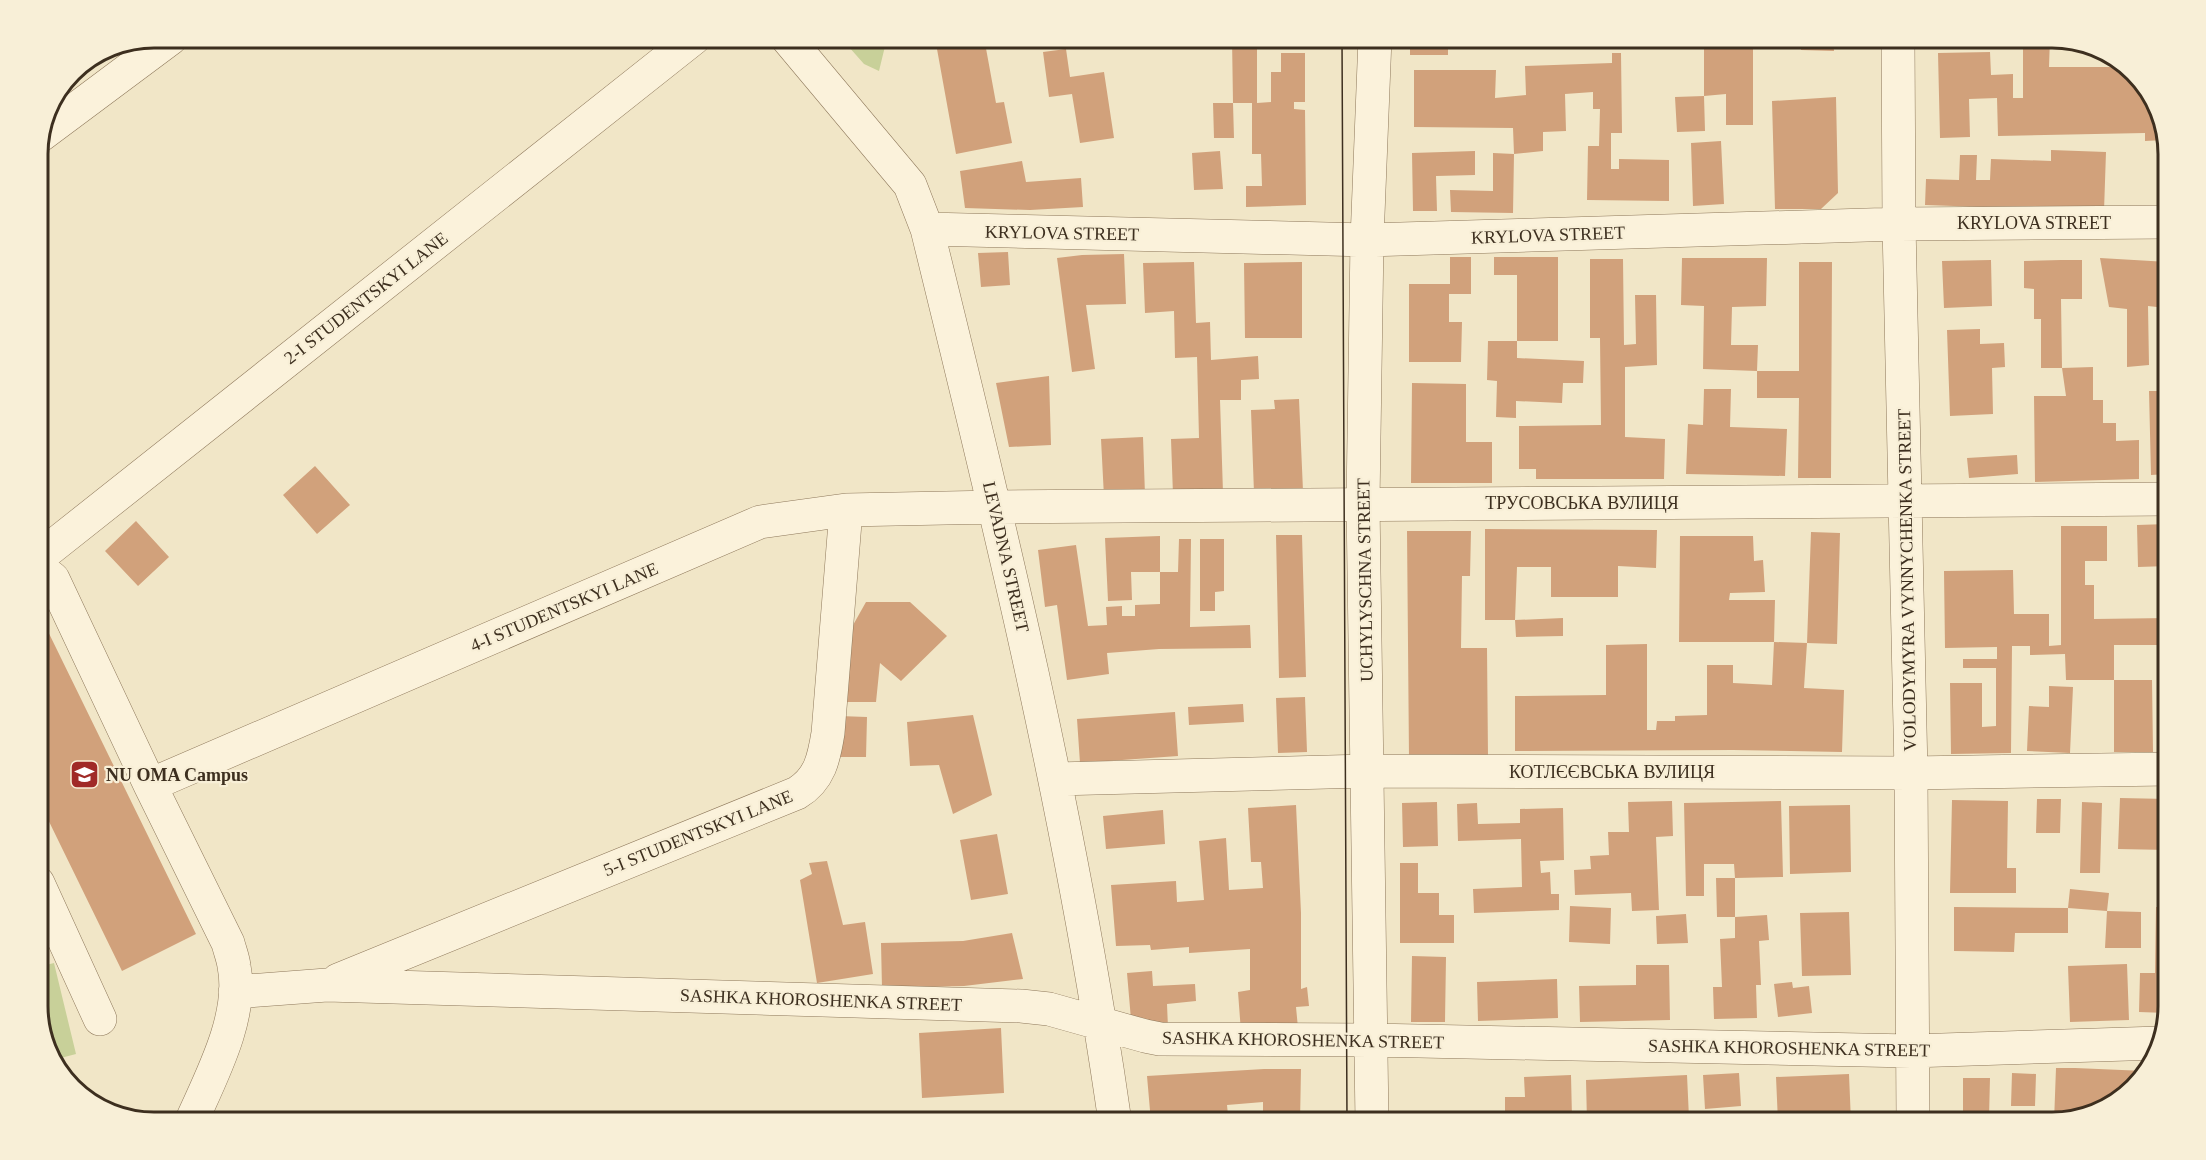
<svg xmlns="http://www.w3.org/2000/svg" width="2206" height="1160" font-family="Georgia,serif">
<style>
.green{fill:#c8d099}
.building{fill:#d1a17b}
.lines{fill:none;stroke-linecap:round;stroke-linejoin:round}
.minor-casing{stroke:#8e785b;stroke-width:34}
.minor{stroke:#fbf2db;stroke-width:33}
.tram{stroke:#3d2f1f;stroke-width:1.5}
.labels{text-anchor:middle;stroke-width:4.5;stroke-linejoin:round;paint-order:stroke}
.street-label{font-size:18px;fill:#3d2f1f;stroke:#f8efd7}
.poi-label{font-size:18px;font-weight:bold;fill:#3d2f1f;stroke:#f8efd7;text-anchor:start}
.rim{fill:none;stroke:#3d2f1f;stroke-width:3}
</style>
<rect width="100%" height="100%" fill="#f1e6c7"/>
<path class="green" d="M841 38H887L879 71 864 64Z
M54 963 76 1054 53 1060 38 1014V967Z"/>
<path class="building" d="M935 38H977L978 44 985 43 996 103 1004 102 1012 143 956 154Z
M1104 38H1183V42L1104 44Z
M1232 38H1257V103L1271 102V72H1281V53H1305V102H1294V109L1305 110 1306 205 1246 207V186H1262L1261 154H1252V103H1233Z
M1410 38H1448V55H1410Z
M1570 38H1619V46H1570Z
M1704 38H1753V125H1726V94L1704 96Z
M1801 38H1833L1834 51 1801 50Z
M2023 38H2050L2049 67H2123L2149 90 2168 147V210H2161L2164 140 2145 141V133L1998 136 1997 98 1969 99 1970 137 1940 138 1938 53 1990 52 1991 75 2013 74V98H2023Z
M1066 49 1070 77 1104 72 1114 138 1080 143 1072 94 1049 97 1043 52Z
M1612 53H1621L1622 133H1611V169H1619V159L1669 160V201L1587 200 1588 146H1599L1600 109H1593V92L1565 94 1566 131 1543 132V151L1514 154 1513 213 1451 212 1450 190 1493 191V153L1514 154 1513 128 1414 127V70H1496L1495 98 1526 95 1525 66 1612 63Z
M1704 96 1705 131 1677 132 1675 97Z
M1836 97 1838 193 1821 209H1775L1772 101Z
M1213 103H1233L1234 138H1214Z
M1721 141 1724 204 1693 206 1691 143Z
M2051 150 2106 152 2104 211 1925 205 1926 179 1959 180 1960 155H1977L1976 180H1990L1991 159 2051 161Z
M1220 151 1223 189 1194 190 1192 153Z
M1475 151V175L1436 176 1437 211H1413L1412 153Z
M1022 161 1026 182 1081 178 1083 207 1030 210 965 208 960 171Z
M1008 252 1010 285 981 287 978 253Z
M1124 254 1126 304 1086 305 1095 369 1072 372 1057 258 1082 255Z
M1450 257H1471V294H1449V322H1462L1461 362H1409V284H1450Z
M1494 257H1558V341H1517V275H1494Z
M1682 258H1767L1766 306 1732 307 1731 345H1758L1757 371 1703 369 1704 306 1681 305Z
M2100 258 2168 262V290H2157V307L2148 306 2149 365 2127 367V309L2109 307Z
M1590 259H1623L1624 345 1636 344 1635 295H1656L1657 365 1625 367V437L1665 439 1664 479H1536V469H1519V426L1601 425 1600 338H1590Z
M1991 260 1992 306 1944 308 1942 261Z
M2061 260H2082V299H2061L2062 368H2041V319H2034V289L2024 288V261Z
M1194 262 1196 323 1210 322 1211 360 1258 356 1259 379 1241 380V400H1220L1223 493 1173 495 1171 439 1199 438 1197 357 1175 358 1174 311 1145 313 1143 263Z
M1302 262V338H1245L1244 263Z
M1799 262H1832L1831 478H1798L1799 398H1757V371H1799Z
M2163 311H2168V347H2163Z
M1980 329V344L2004 343 2005 367 1992 368 1993 414 1950 416 1947 330Z
M1488 341H1517V358L1584 361 1583 383H1563L1562 403 1516 401V418L1496 417 1497 381 1487 380Z
M2093 367V400H2103V423H2116V441L2139 440V479L2035 482 2034 396H2066L2062 368Z
M1049 376 1051 445 1009 447 996 383Z
M1412 383 1466 384V442H1492V483H1411Z
M1704 389H1731L1730 427 1787 429 1785 476 1686 474 1688 424 1703 425Z
M2149 391H2168V474L2151 475Z
M1299 399 1303 491 1254 493 1251 410 1275 409 1274 400Z
M1143 437 1145 495 1104 497 1101 439Z
M2017 455 2018 474 1969 478 1967 458Z
M315 466 350 505 317 534 283 495Z
M136 521 169 557 138 586 105 551Z
M2168 524V566L2138 567 2137 525Z
M2061 526H2107V561H2085V585H2094V619L2168 618V645H2114V680H2066L2065 654 2030 655V646H2012L2011 753 1951 754 1950 683H1982V727L1996 726V668H1963V659H1997V647L1945 648 1944 571 2013 570 2014 614H2049V646L2061 645Z
M1485 529 1657 530 1656 568 1618 566V597H1551V567H1517L1515 620 1563 618V636L1516 637 1515 620H1485Z
M1407 531H1471L1470 576H1462L1461 648H1487L1488 757 1409 758Z
M1811 532 1840 533 1837 644 1807 643Z
M1276 535H1302L1306 677 1279 678Z
M1160 536V572H1131L1132 600 1108 601 1105 538Z
M1680 536H1753L1754 561 1763 560 1765 592 1730 593 1729 600H1775L1774 642 1807 643 1804 688 1844 690 1842 752 1733 750 1515 751V696L1606 695V645L1647 644V730H1656L1657 721H1675V716L1707 715V665H1733V683L1772 685 1774 642H1679Z
M1179 539H1191L1190 627 1250 625 1251 648 1159 649 1107 653 1109 674 1067 680 1057 605 1045 607 1038 550 1076 545 1088 626 1107 625 1106 607 1122 606V616H1135V605L1160 604V572H1178Z
M1200 539H1224V591L1215 592V611H1200Z
M866 602H910L947 636 901 681 880 663 876 702H845L848 634Z
M38 611 196 934 122 971 38 799Z
M2114 680H2152L2153 752H2114Z
M2049 686 2073 687 2070 753 2027 751 2029 706 2049 707Z
M1305 697 1307 752 1278 753 1276 698Z
M1243 704 1244 722 1189 725 1188 707Z
M1175 712 1178 756 1080 763 1077 719Z
M973 715 992 795 953 814 939 765 910 766 907 722Z
M839 716 867 717 866 757H838Z
M2120 798 2168 799V850L2118 849Z
M2037 799H2061L2060 833H2036Z
M1952 800 2008 801 2007 868H2016V893H1950Z
M1672 801 1673 836 1656 837 1659 910 1632 911 1631 893 1575 895 1574 870 1591 869 1590 856 1609 855 1608 832H1629L1628 802Z
M1781 801 1783 877 1735 878V917H1717L1716 878H1735L1734 864H1704V896H1686L1684 803Z
M1437 802 1438 846 1403 847 1402 803Z
M2082 802 2102 803 2100 873H2080Z
M1477 803 1478 824 1520 823V809L1563 808 1564 860 1540 861 1541 873 1550 872 1551 894H1559V910L1474 913 1473 889 1522 887 1521 839 1458 841 1457 804Z
M1296 805 1301 913V989L1307 987 1309 1006 1296 1007 1298 1028 1241 1032 1238 992 1250 990V949L1189 953V947L1151 950 1150 945 1116 946 1111 885 1176 881 1177 902 1204 900 1199 841 1226 838 1229 890 1263 888 1261 862H1251L1248 808Z
M1850 805 1851 872 1790 874 1789 806Z
M1163 810 1165 844 1106 849 1103 816Z
M997 834 1008 894 971 900 960 840Z
M827 861 843 925 865 922 873 974 817 983 800 880 812 874 809 863Z
M1400 863H1418V893H1439V915H1454V943H1400Z
M2070 889 2109 893 2107 911 2068 908Z
M1570 906 1611 908 1610 944 1569 942Z
M1954 907 2068 908V933H2015L2014 952 1954 951Z
M2156 907H2168V1006L2167 1013 2139 1012 2140 973H2155Z
M2107 911 2141 912V948H2105Z
M1849 912 1851 975 1802 976 1800 913Z
M1686 914 1688 943 1657 944 1656 916Z
M1767 915 1769 940 1759 941 1761 985H1756L1757 1018 1714 1019 1713 987H1722L1720 939 1735 938V917Z
M1012 933 1023 979 964 986 882 988 881 943 963 941Z
M1412 956 1446 957 1445 1022H1411Z
M2127 964 2129 1020 2070 1022 2068 966Z
M1636 965H1669L1670 1020 1580 1022 1579 986 1636 985Z
M1152 971 1153 986 1195 984 1196 1001 1167 1004 1168 1028 1132 1031 1127 973Z
M1557 979 1558 1018 1478 1021 1477 982Z
M1792 982 1793 988 1809 986 1812 1013 1778 1017 1774 984Z
M1001 1028 1004 1093 922 1098 919 1033Z
M2056 1068H2075L2145 1071 2116 1103 2054 1122Z
M1264 1069H1301L1300 1122H1254V1119L1263 1118V1102L1227 1105 1228 1115 1173 1118V1122H1151L1147 1076Z
M1739 1073 1741 1106 1705 1109 1703 1075Z
M2012 1073 2036 1074 2035 1106H2011Z
M1849 1074 1851 1122H1778L1776 1077Z
M1571 1075 1572 1118 1547 1119V1122H1505V1097H1525L1524 1077Z
M1687 1075 1689 1118 1652 1119V1122H1635V1120L1587 1122 1586 1080Z
M1963 1078H1990L1989 1118 1994 1119V1122H1963Z"/>
<g class="lines">
<defs>
<path id="minor" d="M787 38 910 185 927 229C1000 525 1072 821 1115 1122
M1898 38 1899 224 1911 773 1913 1122
M41 135 171 38
M927 229 1367 240 1899 224 2168 222
M38 558 694 38
M38 567 53 579 150 785 228 943C230 951 233 958 234 966 244 1016 211 1077 191 1122
M1056 779 1367 771 1911 773 2168 769
M150 785 760 522 846 510 996 507 2168 499
M38 883 100 1019
M338 980 797 793C820 779 824 758 828 733L846 510
M235 992 327 985 1021 1006 1049 1009 1145 1036 1160 1039 1371 1040 1911 1051 2160 1043
M1372 1122 1363 503 1367 240 1375 38"/>
</defs>
<use href="#minor" class="minor-casing"/>
<use href="#minor" class="minor"/>
<path class="tram" d="M1342 38 1347 1122"/>
</g>
<defs>
<symbol id="university-square" viewBox="-11 -11 22 22"><rect x="-9" y="-9" width="18" height="18" rx="4" fill="#a02a27" stroke="#f8efd7"/><path d="M0-5L7-2L0 1L-7-2ZM-4 1L0 2.5L4 1V4Q0 6-4 4Z" fill="#fff"/></symbol>
</defs>
<g fill-rule="evenodd">
<use href="#university-square" x="68" y="758" width="33" height="33"/>
</g>
<g class="labels">
<g class="street-label">
<text x="2034" y="229">KRYLOVA STREET</text>
<text transform="translate(1062 233) rotate(1)" y="6">KRYLOVA STREET</text>
<text transform="translate(1548 235) rotate(-2)" y="6">KRYLOVA STREET</text>
<text transform="translate(366 298) rotate(-38)" y="6">2-I STUDENTSKYI LANE</text>
<text x="1582" y="509">ТРУСОВСЬКА ВУЛИЦЯ</text>
<text transform="translate(1006 557) rotate(77)" y="6">LEVADNA STREET</text>
<text transform="translate(1365 580) rotate(-91)" y="6">UCHYLYSCHNA STREET</text>
<text transform="translate(1907 580) rotate(-91)" y="6">VOLODYMYRA VYNNYCHENKA STREET</text>
<text transform="translate(564 607) rotate(-23)" y="6">4-I STUDENTSKYI LANE</text>
<text x="1612" y="778">КОТЛЄЄВСЬКА ВУЛИЦЯ</text>
<text transform="translate(698 833) rotate(-22)" y="6">5-I STUDENTSKYI LANE</text>
<text transform="translate(821 1000) rotate(2)" y="6">SASHKA KHOROSHENKA STREET</text>
<text transform="translate(1303 1040) rotate(1)" y="6">SASHKA KHOROSHENKA STREET</text>
<text transform="translate(1789 1048) rotate(1)" y="6">SASHKA KHOROSHENKA STREET</text>
</g>
<g class="poi-label">
<text x="106" y="781">NU OMA Campus</text>
</g>
</g>
<path d="M0 0H2206V1160H0ZM154 48H2052A106 106 0 0 1 2158 154V1006A106 106 0 0 1 2052 1112H154A106 106 0 0 1 48 1006V154A106 106 0 0 1 154 48Z" fill="#f8efd7" fill-rule="evenodd"/>
<path class="rim" d="M154 48H2052A106 106 0 0 1 2158 154V1006A106 106 0 0 1 2052 1112H154A106 106 0 0 1 48 1006V154A106 106 0 0 1 154 48Z"/>
</svg>
